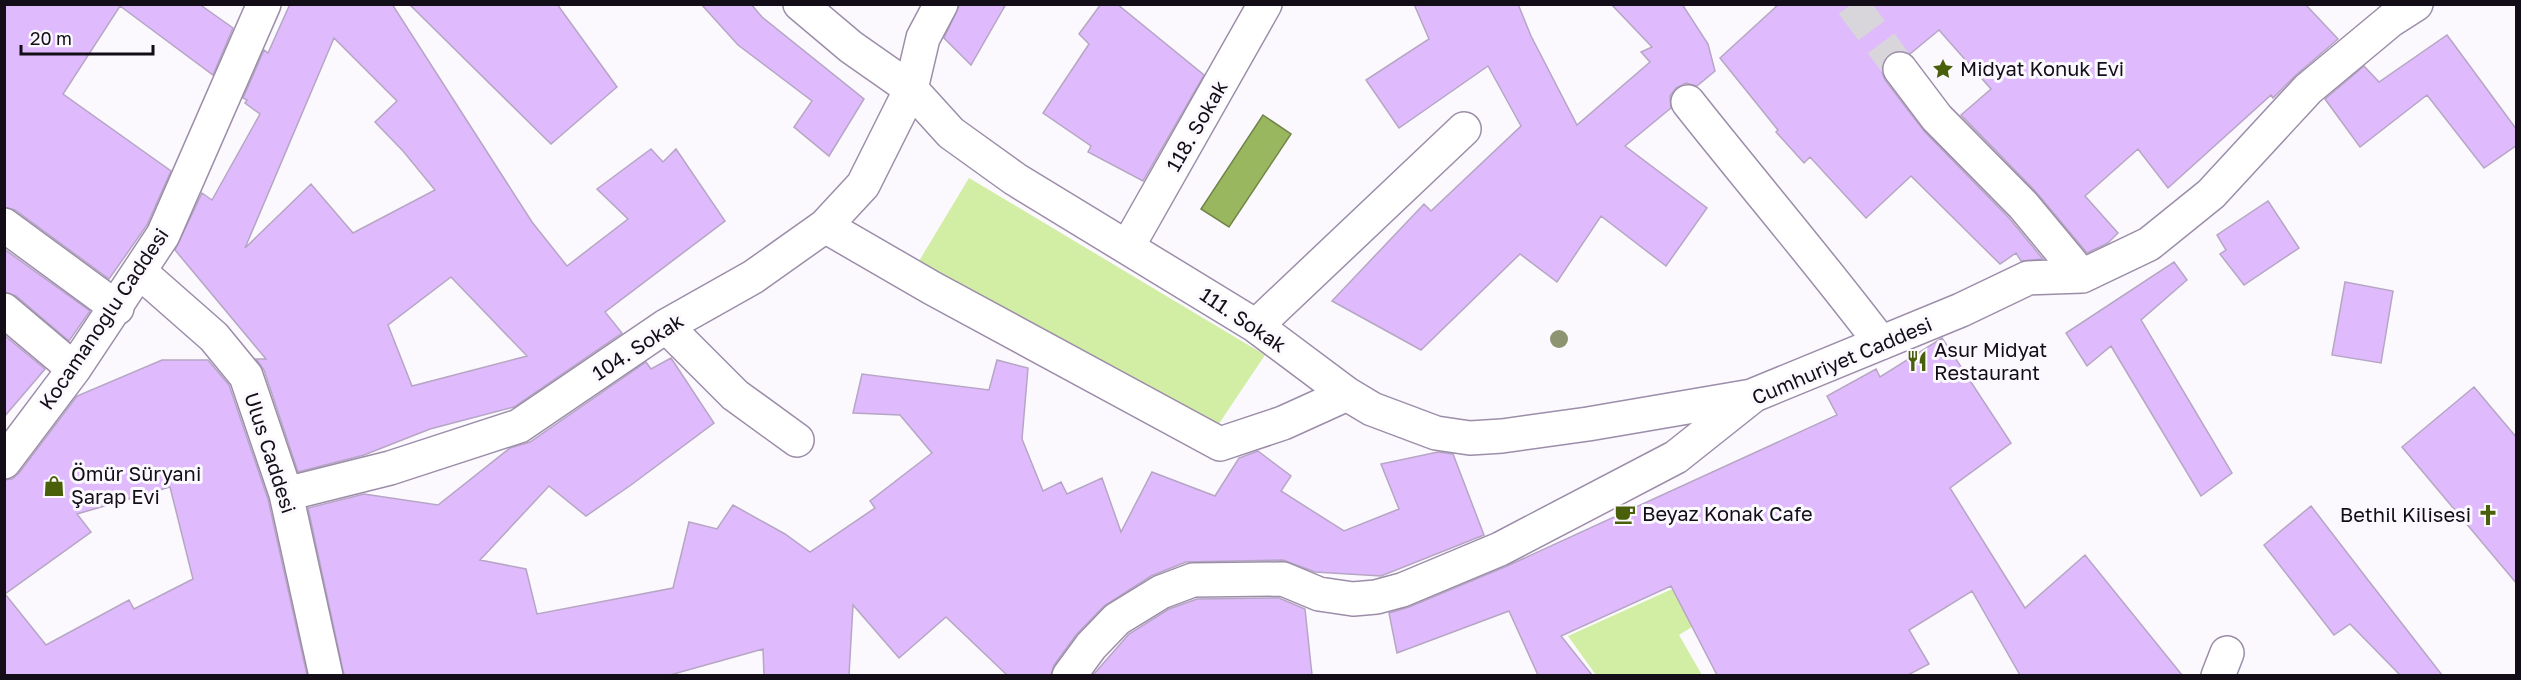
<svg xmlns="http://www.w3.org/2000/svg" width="2521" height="680" font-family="'Golos Text',sans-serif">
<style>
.green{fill:#d2eda4}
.water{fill:#99b75e;stroke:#708449;stroke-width:1.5}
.building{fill:#dfbbfd;stroke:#b6a6c4;stroke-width:1.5;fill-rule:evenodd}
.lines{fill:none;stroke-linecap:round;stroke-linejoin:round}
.minor-tunnel{stroke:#d8d5db;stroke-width:33;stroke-dasharray:33 16;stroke-linecap:butt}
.minor-casing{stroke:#9c8da9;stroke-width:36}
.minor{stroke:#fff;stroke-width:33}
.tree{fill:#8c9472}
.labels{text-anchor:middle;stroke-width:6;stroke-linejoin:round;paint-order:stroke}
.poi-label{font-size:20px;fill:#120d17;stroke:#fbf8fe;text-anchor:start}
.street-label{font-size:20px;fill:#120d17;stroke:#fbf8fe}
</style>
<rect width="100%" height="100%" fill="#fbf8fe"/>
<path class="green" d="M969 178 1265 355 1214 431 919 261Z
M1701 576 1716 612 1679 635 1702 675H1596L1568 636Z"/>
<path class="water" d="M1263 115 1291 134 1229 227 1201 209Z"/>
<path class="building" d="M4 4H199L233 28 213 75 120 6 63 94 171 171 147 225 109 279 15 210 4 207Z
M290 4H392L532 222 567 266 628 219 597 189 651 149 663 162 676 149 725 221 605 312 622 333 514 407 430 429 364 455 298 472 264 370 256 359H266L175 250 202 193 212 200 260 114 245 103 247 100 243 98 264 50 268 53ZM334 38 397 101 375 122 403 151 435 190 353 233 311 184 245 248ZM451 277 527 356 412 386 388 325Z
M409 4H557L617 87 551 144Z
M701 4H751L762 17 864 99 829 156 794 127 812 101 738 45Z
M960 4H1006L971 65 944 38Z
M1101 4H1117L1204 75 1143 181 1088 152 1091 146 1043 113 1089 44 1079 34Z
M1414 4H1518L1531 36 1577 125 1650 62 1641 52 1652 47 1611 4H1682L1708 44 1715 71 1697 86 1686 83 1676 88 1670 96 1671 108 1625 146 1707 208 1666 266 1601 216 1557 282 1520 254 1421 350 1332 301 1424 204 1431 211 1521 126 1488 66 1399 128 1366 80 1429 39Z
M1779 4H2305L2338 39 2296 75 2273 98 2271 95 2168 188 2138 149 2085 196 2118 233 2108 243 2087 253 2036 192 1961 115 1991 89 1939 30 1910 54 1898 50 1889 54 1883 62 1882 72 1885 80 1924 131 2009 218 2043 259 2021 261 2016 253 2000 264 1911 176 1866 218 1810 157 1804 163 1776 132 1778 130 1720 58Z
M2447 35 2517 130V145L2484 168 2427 95 2360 147 2325 99 2364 66 2379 82Z
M2268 201 2299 248 2244 285 2220 254 2226 250 2217 235Z
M4 249 90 311 69 341 16 296 4 292Z
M2174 262 2187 280 2141 320 2232 473 2201 496 2111 346 2087 366 2066 333Z
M2345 282 2393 291 2381 363 2332 355Z
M4 335 45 369 4 417Z
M1942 338 2011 443 1950 488 2025 608 2085 555 2182 675H2020L1972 591 1909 630 1929 664 1908 675H1717L1671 586 1561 636 1592 675H1538L1509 611 1397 653 1389 613 1409 607 1507 566 1837 415 1827 396 1876 369 1880 377Z
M671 358 714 423 631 485 586 516 549 486 480 560 526 569 537 614 673 588 689 522 717 529 733 505 785 534 810 552 875 508 870 501 932 453 900 415 853 413 862 374 989 390 997 360 1028 368 1022 439 1043 491 1061 482 1067 494 1102 478 1121 532 1152 472 1215 496 1239 458 1258 451 1291 476 1281 491 1344 531 1399 509 1381 464 1438 452 1453 454 1484 535 1381 576 1315 572 1283 560 1186 562 1151 576 1104 606 1076 635 1054 665 1051 675H1007L946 617 899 658 853 605 849 675H764L763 649 670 675H344L308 508 364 494 438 505 510 448 530 442 646 362 651 369Z
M162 360H208L229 385 268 499 307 675H4V480L12 479 19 473 77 396ZM170 487 193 579 134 609 129 600 46 645 5 594 91 532 77 514Z
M2474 387 2517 438V584L2402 447Z
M2311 506 2368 580 2442 675H2400L2350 624 2334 635 2264 545Z
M1279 598 1305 609 1312 675H1093L1129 634 1169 609 1197 599Z"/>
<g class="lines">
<path class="minor-tunnel" d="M1852 4 1900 69"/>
<defs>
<path id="minor" d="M800 4 851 47 911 89 951 133 1015 179 1256 326 1347 394 1372 409 1436 433 1470 438 1502 436 1588 424 1752 396
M1900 69 1937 118 2023 205 2082 276
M1688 102C1752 183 1819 261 1881 343
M4 225 117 308
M825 226 932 288 1220 444 1283 423 1347 394
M1128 246 1265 4
M140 272 214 337 246 376 286 494 326 676
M4 310 74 369
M666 326 735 395 797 440
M1256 326 1464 129
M4 462 74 369 163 235 264 4
M286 494 390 468 519 426 666 326 753 277 825 226 863 185 911 89 923 38 941 4
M1069 676 1091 646 1117 619 1161 592 1193 580 1283 579 1319 594 1353 599 1376 597 1402 590 1500 549 1676 457 1754 395 1961 310 2028 278 2082 276 2149 244 2211 194 2308 89 2391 20 2416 4
M2218 676 2227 653"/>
</defs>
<use href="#minor" class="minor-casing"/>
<use href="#minor" class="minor"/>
</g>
<circle class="tree" cx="1559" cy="339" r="9"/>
<defs>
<symbol id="sight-bare" viewBox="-9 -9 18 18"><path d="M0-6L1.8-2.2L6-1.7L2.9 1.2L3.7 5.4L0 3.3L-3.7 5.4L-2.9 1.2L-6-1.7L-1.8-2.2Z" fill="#495f0a" stroke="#fbf8fe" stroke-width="2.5" paint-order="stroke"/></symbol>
<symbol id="restaurant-bare" viewBox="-9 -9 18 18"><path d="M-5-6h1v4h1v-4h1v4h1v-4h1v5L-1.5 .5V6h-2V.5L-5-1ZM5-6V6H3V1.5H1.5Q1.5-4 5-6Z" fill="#495f0a" stroke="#fbf8fe" stroke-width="2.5" paint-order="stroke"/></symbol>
<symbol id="shop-bare" viewBox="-9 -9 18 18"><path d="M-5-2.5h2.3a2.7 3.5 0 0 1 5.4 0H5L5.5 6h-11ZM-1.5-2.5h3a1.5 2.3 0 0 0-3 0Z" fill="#495f0a" stroke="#fbf8fe" stroke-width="2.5" paint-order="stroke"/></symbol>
<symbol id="cafe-bare" viewBox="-9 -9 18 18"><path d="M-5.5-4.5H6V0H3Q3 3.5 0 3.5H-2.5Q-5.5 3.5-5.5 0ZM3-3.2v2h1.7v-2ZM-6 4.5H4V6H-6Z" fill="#495f0a" stroke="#fbf8fe" stroke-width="2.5" paint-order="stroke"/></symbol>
<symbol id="church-bare" viewBox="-9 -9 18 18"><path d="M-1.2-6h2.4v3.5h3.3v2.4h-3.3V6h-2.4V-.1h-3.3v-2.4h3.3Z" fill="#495f0a" stroke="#fbf8fe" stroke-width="2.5" paint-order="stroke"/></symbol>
</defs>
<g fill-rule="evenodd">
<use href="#sight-bare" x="1928" y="54" width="30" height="30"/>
<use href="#restaurant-bare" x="1902" y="346" width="30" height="30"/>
<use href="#shop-bare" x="39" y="471" width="30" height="30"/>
<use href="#cafe-bare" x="1610" y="499" width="30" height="30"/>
<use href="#church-bare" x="2473" y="500" width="30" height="30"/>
</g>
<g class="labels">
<g class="poi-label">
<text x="1960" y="76">Midyat Konuk Evi</text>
<text x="1934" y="357">Asur Midyat<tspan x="1934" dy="23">Restaurant</tspan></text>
<text x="71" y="481">Ömür Süryani<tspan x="71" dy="23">Şarap Evi</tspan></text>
<text x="1642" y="521">Beyaz Konak Cafe</text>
<text x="2471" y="522" text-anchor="end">Bethil Kilisesi</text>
</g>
<g class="street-label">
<text transform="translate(1197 126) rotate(-60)" y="7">118. Sokak</text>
<text transform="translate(104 319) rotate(-56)" y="7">Kocamanoğlu Caddesi</text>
<text transform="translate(1243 320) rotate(34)" y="7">111. Sokak</text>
<text transform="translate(638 347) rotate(-33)" y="7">104. Sokak</text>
<text transform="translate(1842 361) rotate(-23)" y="7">Cumhuriyet Caddesi</text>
<text transform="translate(270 453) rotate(72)" y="7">Ulus Caddesi</text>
</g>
</g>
<rect width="2521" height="680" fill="none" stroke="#120d17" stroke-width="12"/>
<path d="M21 45v9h132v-9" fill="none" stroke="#120d17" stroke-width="3"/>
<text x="30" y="45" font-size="18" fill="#120d17" stroke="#fbf8fe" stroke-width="4.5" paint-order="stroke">20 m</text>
</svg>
